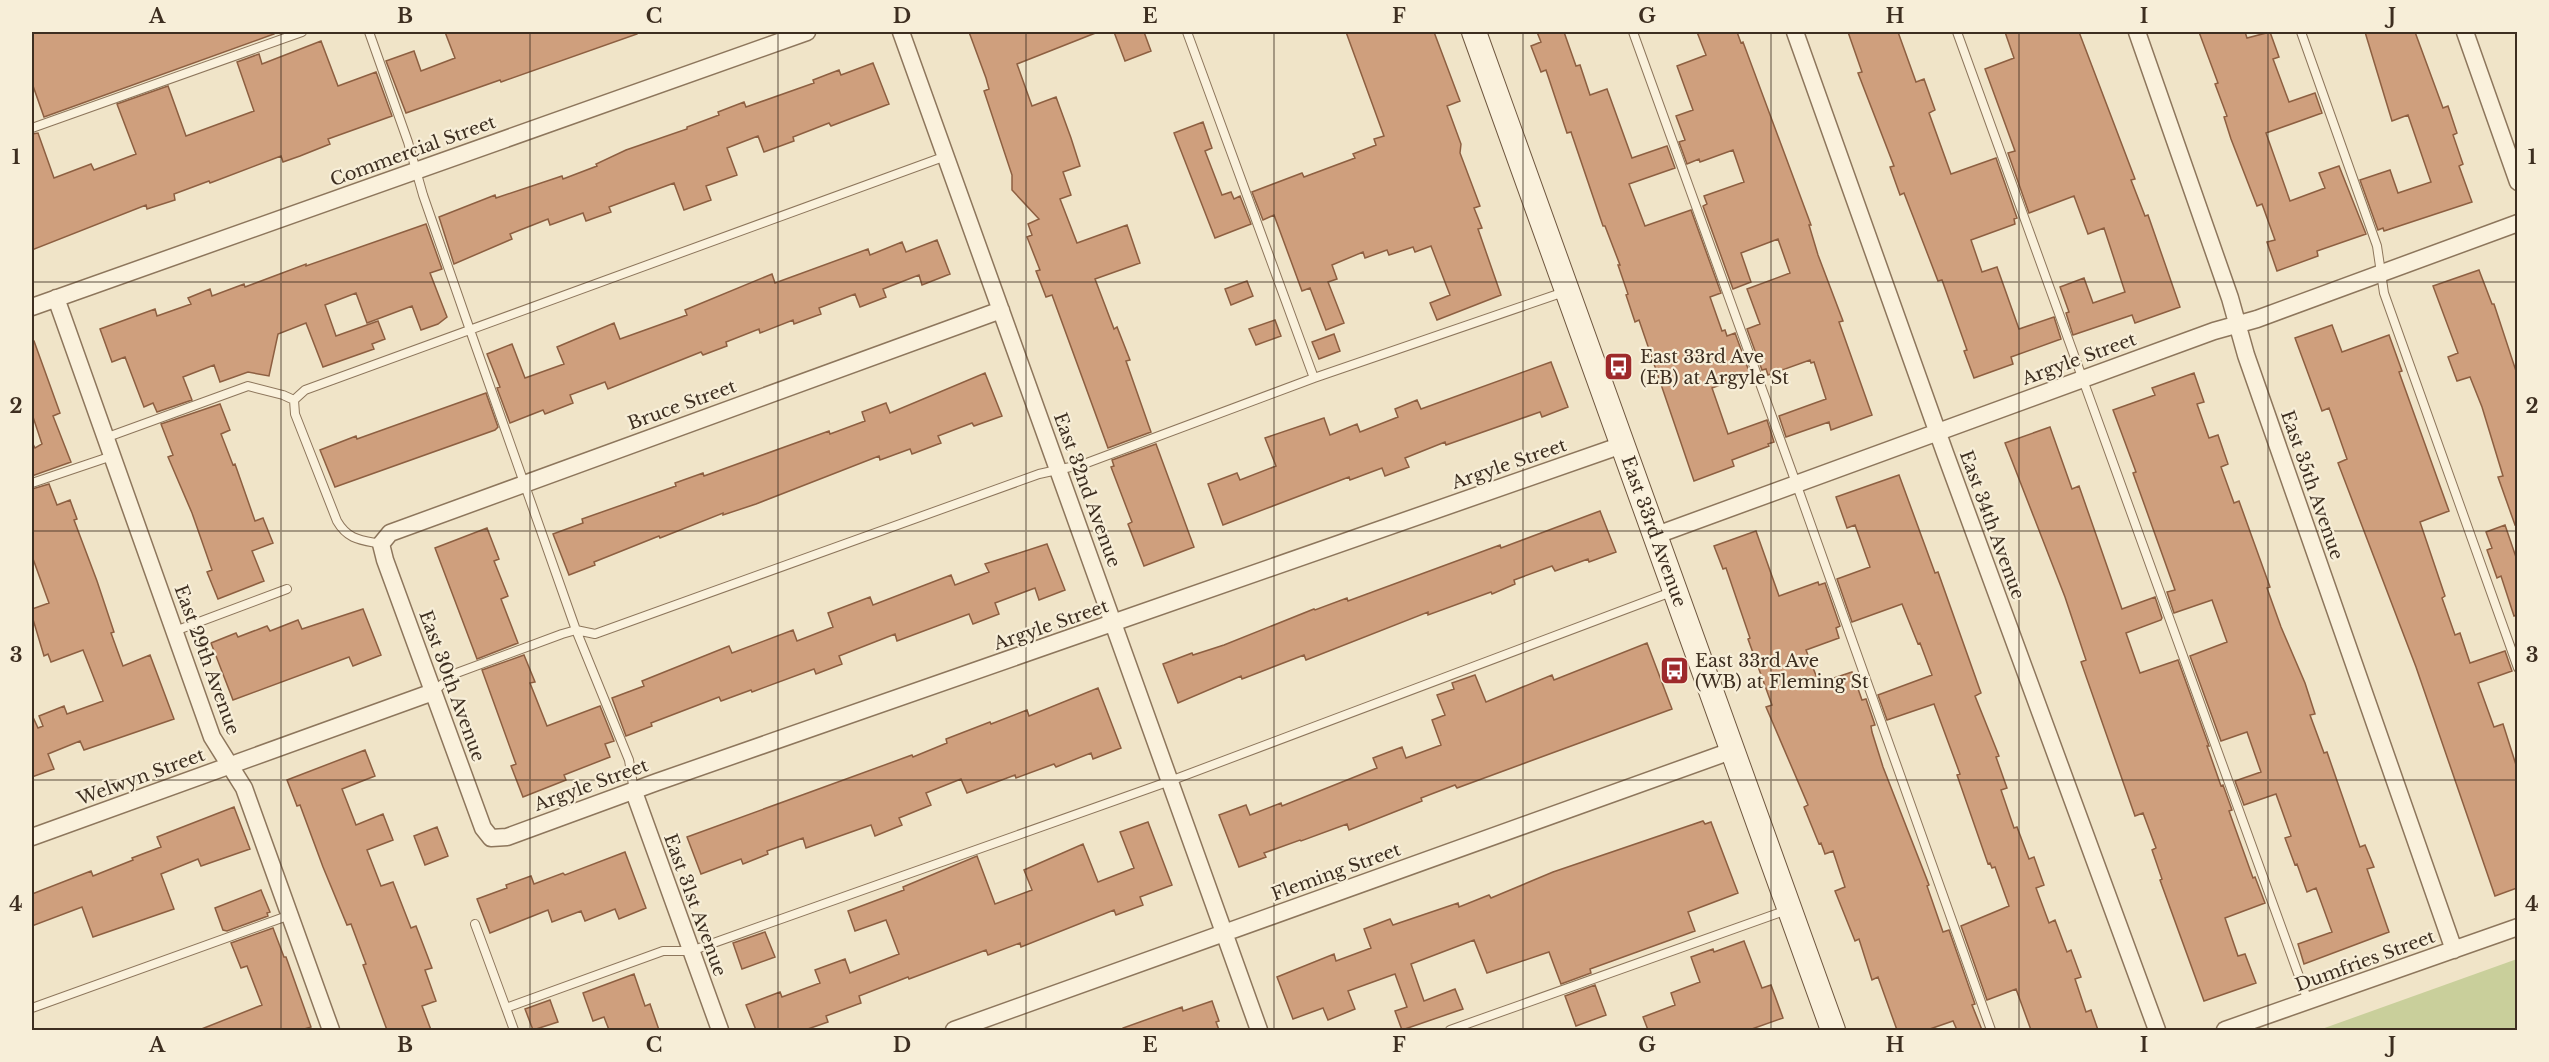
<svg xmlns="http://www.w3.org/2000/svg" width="2549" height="1062" font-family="'Libre Baskerville',serif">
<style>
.green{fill:#c9cf9b}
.building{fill:#cf9f7d;stroke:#8d5f41;stroke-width:1.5}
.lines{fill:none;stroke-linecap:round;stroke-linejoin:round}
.lane-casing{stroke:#8d765c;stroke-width:10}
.street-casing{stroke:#8d765c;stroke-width:19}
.secondary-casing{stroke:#6f573f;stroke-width:26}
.lane{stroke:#faf1dc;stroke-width:8}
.street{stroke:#faf1dc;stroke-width:16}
.secondary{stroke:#faf1dc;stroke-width:24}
.grid{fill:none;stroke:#3d2e20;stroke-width:1.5;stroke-opacity:0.55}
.labels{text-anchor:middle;stroke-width:4.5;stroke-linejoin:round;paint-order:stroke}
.street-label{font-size:18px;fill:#3d2e20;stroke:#f7eed8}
.poi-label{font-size:18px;fill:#3d2e20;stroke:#f7eed8;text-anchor:start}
.neatline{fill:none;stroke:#3d2e20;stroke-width:2}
.grid-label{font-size:20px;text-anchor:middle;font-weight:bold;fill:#3d2e20}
</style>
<rect width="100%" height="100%" fill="#f0e4c8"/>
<path class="green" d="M2517 959V1030H2319Z"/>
<path class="building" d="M32 32H274V34L44 117 32 83Z
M445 32H637V34L501 82 500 80 406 113 386 61 414 51 421 71 455 58Z
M969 32H1098L1017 64 1032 106 1056 97 1071 138 1080 166 1063 172 1071 195 1060 199 1077 243 1127 225 1140 263 1095 279 1114 329 1117 327 1130 360 1126 361 1151 432 1108 448 1052 295 1046 297 1036 271 1040 270 1027 237 1032 235 1028 224 1039 219 1012 190V175L984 91 989 89 986 78Z
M1114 32H1144L1151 51 1125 61Z
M1346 32H1434L1460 101 1447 106 1461 144 1460 153 1480 206 1474 208 1482 228 1478 229 1501 295 1437 320 1430 303 1450 295 1431 246 1415 252 1413 247 1389 255 1387 250 1365 258 1363 252 1332 265 1337 279 1328 282 1344 323 1326 330 1310 288 1302 291 1274 215 1263 220 1252 192 1302 173 1304 177 1355 158 1353 154 1376 145 1374 139 1384 136Z
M1537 32H1564L1576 66 1580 65 1590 95 1607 89 1632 158 1667 146 1675 168 1629 184 1645 226 1691 210 1721 293 1710 297 1722 331 1725 330 1727 336 1735 333 1750 374 1712 388 1728 434 1767 420 1774 442 1768 444 1769 446 1732 460 1734 466 1694 481 1639 320 1635 322 1626 295 1628 294 1618 265H1620L1605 226H1603L1571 132 1567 133 1546 70 1541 72 1531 46 1541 42Z
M1697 32H1737L1741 43 1743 42 1811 225H1809L1818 255 1843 321 1839 322 1872 415 1831 430 1829 422 1786 437 1779 416 1826 399 1814 362 1811 363 1810 360 1768 375 1766 369 1762 370 1747 329 1760 324 1747 289 1790 273 1778 239 1741 253 1751 282 1733 289 1703 206 1707 204 1704 196 1744 182 1733 150 1700 162 1699 159 1687 164 1679 142 1685 140 1676 116 1693 110 1677 66 1706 55Z
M1848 32H1898L1916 82 1924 79 1935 110 1929 113 1951 174 1996 158 2017 218 2014 219 2015 224 1971 240 1982 272 1997 267 2019 329 2054 317 2061 339 2011 357 2013 364 1974 378 1964 351 1967 350 1942 280 1938 281 1904 193 1900 195 1890 167 1894 166 1858 73 1862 72Z
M2005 32H2079L2135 179 2131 180 2145 216 2148 215 2180 307 2135 323 2132 315 2073 335 2066 313 2069 312 2060 287 2084 278 2093 303 2125 292 2104 228 2088 234 2074 196 2029 213 2008 153 2015 151 1985 69 2014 58Z
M2199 32H2245L2247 38 2270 32 2279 57 2273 59 2289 102 2315 93 2322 113 2266 133 2290 201 2325 188 2319 173 2339 166 2366 234 2317 251 2318 256 2277 271 2267 242 2275 240 2262 204 2257 206 2231 139 2224 117 2227 116 2215 84 2218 83Z
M2365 32H2415L2443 108 2448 106 2457 133 2453 135 2463 164 2459 166 2472 202 2384 231 2383 228 2378 230 2360 180 2390 170 2398 193 2431 182 2408 115 2392 121Z
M321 41 338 86 376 72 392 116 328 139 330 144 300 156 283 162 281 156 210 183 209 181 174 194 175 200 147 209 146 205 32 250V134L38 133 54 178 91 164 94 170 136 154 117 104 168 86 186 136 254 111 237 62 259 54 262 64Z
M873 63 889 104 831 126 829 123 793 137 794 141 764 152 758 136 727 148 737 175 706 186 711 200 684 210 674 183 609 207 611 212 586 221 583 213 550 225 548 219 510 234 512 239 454 264 439 217 495 195 496 198 562 176 563 179 597 166 596 164 626 150 687 129V127L719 115 718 112 744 102 746 107 814 83 813 80 839 70 841 75Z
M1203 122 1212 148 1205 151 1222 195 1231 192 1234 199 1240 196 1251 224 1215 238 1174 133Z
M426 224 442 269 430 273 447 317 438 324 421 330 412 306 367 323 356 293 325 305 336 336 378 321 385 339 372 344 374 349 323 367 306 323 278 334 269 376 248 372 220 382 214 365 183 377 192 400 157 412 153 403 144 407 125 357 112 362 100 329 155 309 157 316 191 304 188 298 210 289 212 296 244 284 245 287 306 264V266Z
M937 240 950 274 922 285 919 275 883 289 886 297 860 307 855 294 819 308 821 314 794 324 793 320 760 333 759 329 726 342 727 346 703 355 701 352 608 389 605 382 570 395 573 403 545 414 543 410 510 423 497 388 500 387 487 354 512 344 525 378 564 364 557 347 614 323 620 339 687 315 685 310 772 274 775 283 868 249 870 255 902 242 906 252Z
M2479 270 2492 304H2494L2517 374V524L2515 525 2498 477 2503 476 2482 407 2470 377 2457 381 2448 357 2458 353 2433 286Z
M1247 281 1253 296 1231 305 1225 289Z
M1275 320 1281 336 1256 345 1249 329Z
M2332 325 2342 352 2389 335 2402 371 2399 372 2449 511 2420 522 2445 596 2442 598 2455 635 2460 633 2470 663 2505 651 2512 671 2478 683 2494 727 2503 724 2517 768V888L2495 896 2416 667 2338 463 2347 459 2329 408 2322 411 2295 338Z
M1334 334 1340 351 1319 359 1312 342Z
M32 341H34L60 413 53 416 71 462 32 476V442L35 448 42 444 32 414Z
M1551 362 1568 407 1542 417 1540 412 1446 445 1445 442 1405 458 1409 467 1385 476 1382 468 1350 480 1349 477 1223 525 1208 484 1237 473 1240 480 1276 466 1265 438 1324 418 1330 435 1357 424 1360 432 1398 417 1395 409 1417 400 1421 409Z
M985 373 1002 416 974 426 972 423 938 436 941 443 912 454 910 449 880 460 879 456 756 504 723 515V513L660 538 659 536 594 562 595 565 569 575 553 534 583 523 582 519 676 486 675 483 703 473 704 476 829 431 830 434 865 421 862 412 886 403 890 413Z
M2194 373 2204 402 2197 404 2209 438 2218 435 2228 464 2221 467 2234 503 2239 501 2270 587 2267 588 2281 627 2305 683 2315 714 2310 715 2324 753 2327 752 2360 847 2365 845 2374 867 2367 869 2389 932 2304 964 2298 944 2332 932 2316 888 2307 892 2297 864 2295 865 2285 838 2291 836 2276 794 2244 805 2235 781 2261 772 2247 732 2221 741 2190 656 2227 642 2212 600 2174 613 2167 592 2175 590 2133 473 2136 472 2113 410 2155 395 2152 388Z
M486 393 498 427 495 430 335 487 320 450 356 436 357 439Z
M220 404 230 430 221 434 233 465 235 464 255 521 263 518 273 543 252 551 264 581 218 599 207 572 212 570 192 513 168 457 173 455 161 424Z
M2050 427 2072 489 2079 486 2122 609 2155 597 2162 618 2161 620 2126 633 2140 673 2178 660 2209 746H2207L2221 786 2223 785 2232 810 2229 811 2253 878 2255 877 2265 903 2225 918 2238 956 2245 954 2256 983 2204 1001 2160 880 2162 879 2152 850 2156 848 2143 813 2135 816 2081 662 2086 660 2065 597 2005 443Z
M1156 444 1194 547 1144 566 1128 524 1132 522 1111 467 1114 466 1112 460Z
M1899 475 1935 573 1938 572 1981 693 1975 696 1999 756 1996 757 2007 788 2001 790 2014 828 2017 827 2029 859 2034 857 2044 885 2036 888 2049 923 2055 920 2067 952 2071 950 2081 977 2075 979 2086 1012 2091 1010 2098 1030H2031L2016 989 1987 1000 1961 926 2009 906 1995 867 1992 868 1990 863 1988 864 1957 775 1960 774 1934 704 1887 720 1878 695 1932 675 1920 643 1918 644 1902 604 1852 622 1837 579 1870 567 1855 525 1847 528 1836 497Z
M49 484 57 505 70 500 77 519 74 520 97 581 114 632 111 633 123 666 150 655 174 719 84 750 80 741 48 754 54 769 32 777V715L38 728 43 726 39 716 64 706 67 714 103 701 83 650 51 662 48 654 44 656 32 616V609L49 603 32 556V489Z
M1600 511 1616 552 1589 562 1588 559 1555 571 1552 566 1514 580 1515 584 1492 594 1491 592 1428 615V612L1306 660 1304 655 1242 679 1241 676 1178 703 1163 664 1192 653 1193 655 1224 645 1314 609 1315 610 1347 598 1348 601 1500 545 1501 548Z
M2505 525 2517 560V615L2514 616 2501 576 2497 578 2487 550 2492 548 2486 532Z
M487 528 499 559 494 561 508 596 501 599 518 643 477 659 435 548Z
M1756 531 1779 596 1818 582 1819 585 1825 583 1840 626 1836 628 1839 638 1806 650 1819 683 1852 672 1862 700 1866 699 1875 725 1871 726 1872 732 1883 767 1929 885 1927 886 1943 932 1949 930 1975 1004 1972 1005 1982 1030H1957L1953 1021 1927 1030H1897L1878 977 1872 980 1859 939 1855 941 1835 891 1845 887 1833 851 1825 854 1821 843 1819 844 1804 807 1808 805 1766 707 1772 705 1748 639 1750 638 1726 568 1723 569 1714 546Z
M1047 544 1065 590 1039 600 1035 588 995 603 999 614 973 624 969 614 897 641 895 634 839 656 842 664 816 674 814 669 752 692 751 690 721 701 719 697 651 723 652 726 626 736 612 698 644 686 642 681 729 646 732 653 793 630 797 641 833 627 828 613 870 597 873 605 951 575 955 585 989 572 985 564Z
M363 609 381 655 353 666 349 657 233 700 211 643 236 633 238 637 267 626 270 631 298 620 302 629Z
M1647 643 1672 709 1457 788 1455 785 1421 798 1422 801 1349 830 1347 824 1301 841 1300 840 1264 853 1266 857 1239 867 1219 815 1246 805 1250 815 1281 803 1282 806 1377 768 1373 758 1402 747 1406 758 1441 745 1432 720 1445 715 1437 695 1454 689 1452 683 1475 675 1486 702 1552 675 1554 680Z
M524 655 535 682 530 683 547 726 600 706 614 741 605 744 610 757 564 775 566 780 523 797 511 766 516 764 482 670Z
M1098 688 1121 748 1093 759 1091 753 1056 767 1054 764 1016 778 1015 775 967 793 961 779 926 793 931 805 899 818 902 825 875 836 871 825 806 848 803 838 767 851 768 854 743 864 741 859 701 874 687 837 912 755 913 757 947 743 946 739 990 722 991 724 1027 710 1029 716Z
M365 750 375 776 342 789 356 825 383 814 393 840 367 850 381 886 393 882 411 928 416 926 432 968 425 970 436 1001 422 1006 431 1030H387L363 965 366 964 351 924 347 925 323 867 300 805 297 806 287 780Z
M234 807 250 849 201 866 198 859 161 874 174 909 93 937 82 907 32 926V894L91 871 93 876 133 860 132 858 161 847 157 837Z
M1703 821 1705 824 1711 822 1738 893 1688 912 1695 931 1590 969 1591 973 1561 984 1549 952 1487 973 1474 940 1411 964 1424 1001 1455 989 1463 1009 1402 1030 1395 1011 1407 1007 1395 974 1348 991 1355 1009 1328 1020 1323 1008 1293 1019 1277 977 1334 954 1336 961 1371 948 1364 929 1390 919 1393 925 1458 903 1459 907 1489 895 1491 898 1553 872Z
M1148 822 1172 885 1140 897 1143 905 1116 915 1114 910 1021 947 1020 943 988 955 986 950 909 979 908 977 859 996 861 1003 826 1016 828 1022 805 1030H756L746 1005 780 992 782 997 820 983 815 970 845 959 850 973 899 954 886 920 855 931 848 911 904 890 903 887 977 856 995 904 1032 890 1024 870 1083 844 1098 882 1134 868 1120 832Z
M437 827 448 856 425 865 414 836Z
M625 852 646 908 619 919 615 909 585 921 581 911 552 922 548 910 490 933 477 899 507 888 506 885 531 876 534 884 563 873 565 875Z
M261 890 270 912 267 913 268 916 227 931 223 930 215 908Z
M273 928 284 957H286L311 1027 301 1030H199L262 1005 247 966 241 968 231 943Z
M765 932 775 957 742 969 733 943Z
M1744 941 1762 988 1771 985 1783 1018 1749 1030H1648L1643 1017 1675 1005 1671 993 1700 982 1691 957 1713 949 1714 952Z
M634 974 645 1006 650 1004 659 1030H609L604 1017 593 1021 583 993Z
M1595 985 1606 1015 1576 1026 1565 996Z
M550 1000 558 1022 533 1030 525 1009Z
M1212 1001 1219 1021 1216 1022 1219 1030H1123V1028L1182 1007 1183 1011Z"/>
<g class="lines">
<defs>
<path id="lane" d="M369 32 408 142 423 195 470 330 576 630 629 760 634 791
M1187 32 1314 378
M1633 32 1796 483 1991 1030
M1957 32 2308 1001
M2301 32 2377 246 2384 293 2518 668
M32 128 302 32
M105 438 248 386 283 395 294 400
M32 483 112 456
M381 544C361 540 348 540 337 521L295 414 294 400 305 390 946 156
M175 631 287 589
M433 692 454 674 562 634 576 630 595 634 1039 474 1084 464 1314 378 1567 291
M475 924 506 1008
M32 1008 290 915
M514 1030 506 1008 663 951H691L1170 781 1674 591
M1450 1030 1787 910"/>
<path id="street" d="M901 32 1259 1030
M1795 32 1945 453 2157 1030
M2137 32 2230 298 2246 355 2454 950
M2465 32 2518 182
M56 298 212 737 244 788 331 1030
M32 307 807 32
M1001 310 390 533 381 544 385 560 483 828 491 838 507 837 657 782 1622 445
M1654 536C1841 466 2028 399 2214 331L2257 319 2518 223
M634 792 720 1030
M32 837 433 692
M954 1030 1731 751
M2225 1030 2518 927"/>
<g id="secondary">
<path id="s1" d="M1474 32 1833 1030"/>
</g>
</defs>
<use href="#lane" class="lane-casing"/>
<use href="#street" class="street-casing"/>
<use href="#secondary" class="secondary-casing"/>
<use href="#lane" class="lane"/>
<use href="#street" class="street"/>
<use href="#secondary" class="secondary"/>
</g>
<path class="grid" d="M281 32V1030M530 32V1030M778 32V1030M1026 32V1030M1274 32V1030M1523 32V1030M1771 32V1030M2019 32V1030M2268 32V1030M32 282H2518M32 531H2518M32 780H2518"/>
<defs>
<symbol id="bus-square" viewBox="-11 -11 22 22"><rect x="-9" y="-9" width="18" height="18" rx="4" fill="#9e2a2b" stroke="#f7eed8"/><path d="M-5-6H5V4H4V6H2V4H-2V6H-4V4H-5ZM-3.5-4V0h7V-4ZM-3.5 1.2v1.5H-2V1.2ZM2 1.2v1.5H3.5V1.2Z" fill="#fff"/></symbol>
</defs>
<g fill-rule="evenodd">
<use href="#bus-square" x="1602" y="350" width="33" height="33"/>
<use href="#bus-square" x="1658" y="654" width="33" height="33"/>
</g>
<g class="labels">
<g class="street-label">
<text transform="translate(413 151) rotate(-20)" y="6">Commercial Street</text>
<text transform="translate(2079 359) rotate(-20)" y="6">Argyle Street</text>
<text transform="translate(682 405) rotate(-20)" y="6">Bruce Street</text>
<text transform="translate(1509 464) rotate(-19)" y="6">Argyle Street</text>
<text transform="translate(2312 485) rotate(71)" y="6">East 35th Avenue</text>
<text transform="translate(1087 490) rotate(70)" y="6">East 32nd Avenue</text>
<text transform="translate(1992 525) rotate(70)" y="6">East 34th Avenue</text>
<text dy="6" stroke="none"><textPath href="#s1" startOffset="531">East 33rd Avenue</textPath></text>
<text transform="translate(1051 625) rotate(-19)" y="6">Argyle Street</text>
<text transform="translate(207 660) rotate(70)" y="6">East 29th Avenue</text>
<text transform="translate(452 686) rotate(70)" y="6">East 30th Avenue</text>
<text transform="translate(141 777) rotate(-20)" y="6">Welwyn Street</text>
<text transform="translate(591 785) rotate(-20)" y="6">Argyle Street</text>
<text transform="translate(1336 872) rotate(-20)" y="6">Fleming Street</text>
<text transform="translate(695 905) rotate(70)" y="6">East 31st Avenue</text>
<text transform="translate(2365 961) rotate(-20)" y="6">Dumfries Street</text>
</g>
<g class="poi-label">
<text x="1640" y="363">East 33rd Ave<tspan x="1640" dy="21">(EB) at Argyle St</tspan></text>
<text x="1695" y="667">East 33rd Ave<tspan x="1695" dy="21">(WB) at Fleming St</tspan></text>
</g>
</g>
<rect width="2549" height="1062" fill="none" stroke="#f7eed8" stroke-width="66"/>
<rect x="33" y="33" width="2483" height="996" class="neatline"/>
<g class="grid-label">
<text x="157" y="23">A</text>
<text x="405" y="23">B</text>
<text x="654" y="23">C</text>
<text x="902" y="23">D</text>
<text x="1150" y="23">E</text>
<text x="1399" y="23">F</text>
<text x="1647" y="23">G</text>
<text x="1895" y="23">H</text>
<text x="2144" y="23">I</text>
<text x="2392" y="23">J</text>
<text x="16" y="164">1</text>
<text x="2532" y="164">1</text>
<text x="16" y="413">2</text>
<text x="2532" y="413">2</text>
<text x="16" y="662">3</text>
<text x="2532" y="662">3</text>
<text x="16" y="911">4</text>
<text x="2532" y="911">4</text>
<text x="157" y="1052">A</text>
<text x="405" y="1052">B</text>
<text x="654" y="1052">C</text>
<text x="902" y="1052">D</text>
<text x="1150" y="1052">E</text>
<text x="1399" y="1052">F</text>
<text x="1647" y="1052">G</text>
<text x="1895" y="1052">H</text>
<text x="2144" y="1052">I</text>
<text x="2392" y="1052">J</text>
</g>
</svg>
